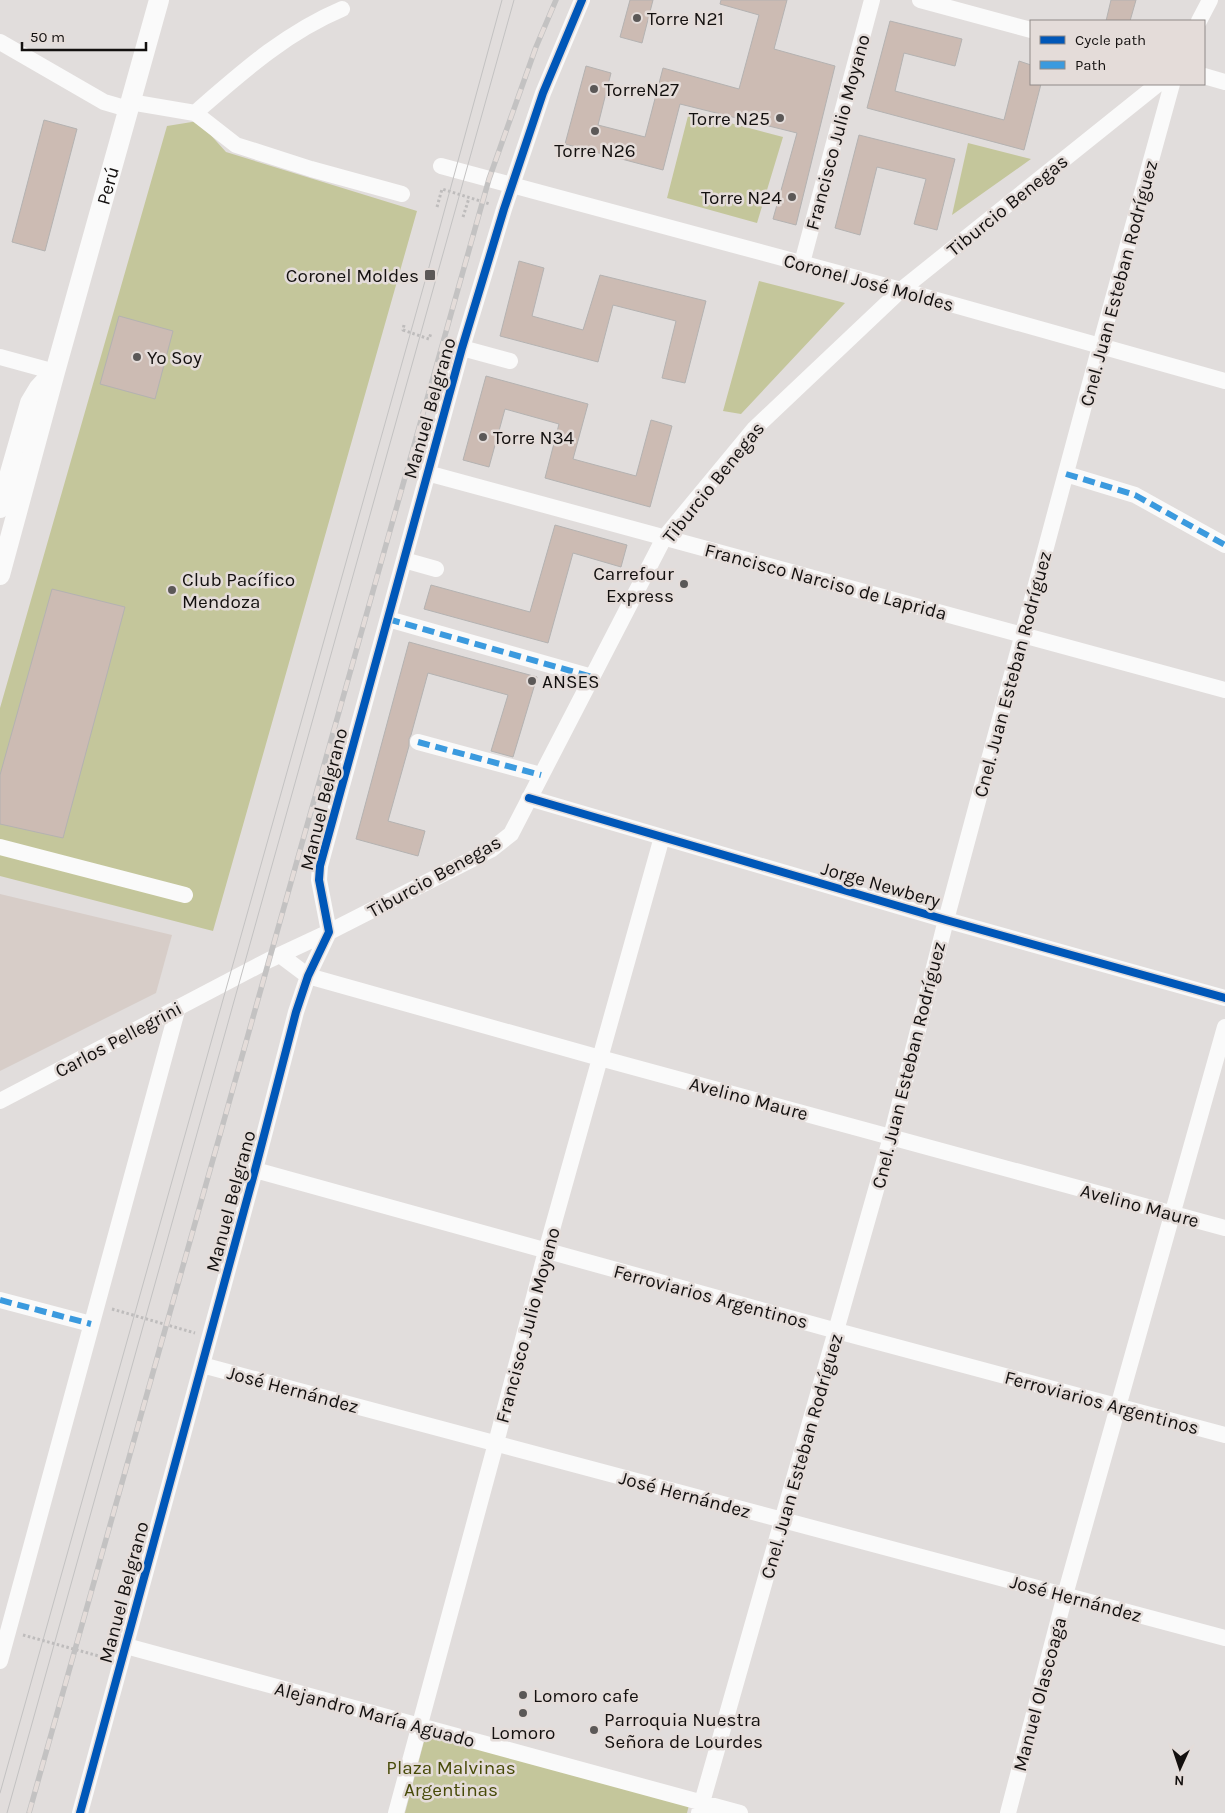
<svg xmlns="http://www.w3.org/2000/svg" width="1225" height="1813" font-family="Karla,sans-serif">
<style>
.built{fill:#d7cdc8}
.green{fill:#c4c69b}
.building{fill:#ccbbb3;stroke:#b4b2b1}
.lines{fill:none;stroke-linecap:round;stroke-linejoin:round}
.path{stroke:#bebcbc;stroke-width:3;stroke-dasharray:2.5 2.5;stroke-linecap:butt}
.minor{stroke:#fafafa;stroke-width:16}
.major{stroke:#fafafa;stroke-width:20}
.tram{stroke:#c3c2c2;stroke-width:1}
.rail-casing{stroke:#c3c2c2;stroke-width:5.5}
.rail{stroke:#e4dcd9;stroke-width:4;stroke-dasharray:11;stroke-linecap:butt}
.quiet{stroke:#3b9ade;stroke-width:6;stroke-dasharray:12 6;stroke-linecap:butt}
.cycleway-casing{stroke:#e4dcd9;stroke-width:11}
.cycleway{stroke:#0057b8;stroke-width:8}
.poi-dot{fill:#5b5857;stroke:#e4dcd9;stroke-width:2}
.labels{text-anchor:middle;stroke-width:5;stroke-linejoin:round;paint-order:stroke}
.poi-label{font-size:19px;fill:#13100f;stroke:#e4dcd9;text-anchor:start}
.street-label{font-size:19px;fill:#13100f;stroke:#e4dcd9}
.park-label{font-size:19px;fill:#474a08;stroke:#e4dcd9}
</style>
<rect width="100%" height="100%" fill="#e1dddc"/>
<path class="built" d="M0 894 172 935 156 993 0 1071Z"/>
<path class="green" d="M689 112 783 137 757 223 667 198Z
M198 121 226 152 417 211 213 931 0 876V708L167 126Z
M968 143 1031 159 952 215Z
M759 281 845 303 741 414 723 411Z
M426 1734 689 1805 687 1813H405Z"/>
<path class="building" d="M630 0H653L642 43 620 37Z
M721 0H787L774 49 835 66 796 225 773 219 797 133 680 104 663 170 565 144 586 66 611 73 598 125 645 137 663 68 739 89 759 15 720 4Z
M1111 0H1136L1130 21H1106Z
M890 21 962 39 955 66 904 53 895 91 1004 120 1019 61 1031 65V84H1041L1024 150 867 108Z
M44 120 77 129 45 251 12 242Z
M859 135 955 159 937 230 914 224 926 179 877 167 860 235 835 228Z
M519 261 544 268 532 316 583 330 600 275 706 301 685 383 662 378 676 321 613 305 598 362 500 336Z
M119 316 173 331 155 399 100 384Z
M486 376 588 404 573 459 636 476 651 420 672 426 650 507 545 478 559 424 505 409 489 467 463 460Z
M555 525 627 545 621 567 573 553 548 643 424 609 431 585 530 612Z
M52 589 125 607 63 838 0 824V775Z
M409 642 537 677 513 757 491 751 508 695 428 673 411 735 409 739V746L388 821 425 831 418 856 356 839Z"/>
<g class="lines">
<path class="path" d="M437 207 442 189 490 204
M463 217 469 198
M404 325 403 330 429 339 431 333
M112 1309 195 1333
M23 1635 106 1658"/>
<path class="minor" d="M920 0 1031 30
M1199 21 1210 0
M0 42 104 102 128 109
M1204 76 1225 82
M130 102 195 113 236 145 311 169 402 194
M195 113C241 73 285 33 342 9
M441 166 901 290 1225 381
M802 263 872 0
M462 348 510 361
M0 357 55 372
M427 473 1225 690
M1066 474 1135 495 1225 545
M404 560 436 569
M388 619 592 677
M418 742 541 775
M529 798 946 920 1225 998
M0 847 185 895
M280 955 308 976 600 1058 1225 1228
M0 1101 269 960 329 932 492 849 511 834 664 538 754 429 901 290 1158 84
M255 1170 837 1331 1225 1435
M0 1300 91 1324
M202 1365 1225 1638
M126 1646 740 1813
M0 1661 178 1007
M80 1813 255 1170 296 1012 308 976 329 932 319 880 320 866 462 348 504 209 543 93 582 0
M396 1813 496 1443 546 1251 662 837
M699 1813 891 1137 946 920 1100 346 1172 84
M1008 1813 1065 1595 1225 1027"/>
<g class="major">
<path d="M0 508 30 403 39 388 51 375"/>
<path id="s1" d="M0 575 55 372 159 0"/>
</g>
<path class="tram" d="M0 1793 429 267 502 0
M7 1813 514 0"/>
<defs>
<path id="rail" d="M29 1813 489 179 536 47 556 0"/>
</defs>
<use href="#rail" class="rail-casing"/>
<use href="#rail" class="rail"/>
<path class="quiet" d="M1066 474 1135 495 1225 545
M388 619 592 677
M418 742 541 775
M0 1300 91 1324"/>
<defs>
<path id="cycleway" d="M529 798 946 920 1225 998
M80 1813 255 1170 296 1012 308 976 329 932 319 880 320 866 462 348 504 209 543 93 582 0"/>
</defs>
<use href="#cycleway" class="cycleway-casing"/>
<use href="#cycleway" class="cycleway"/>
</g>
<g class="poi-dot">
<circle cx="637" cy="18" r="5"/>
<circle cx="594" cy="89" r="5"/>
<circle cx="780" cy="118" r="5"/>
<circle cx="595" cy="131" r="5"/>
<circle cx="792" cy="197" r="5"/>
<rect x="424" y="269" width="12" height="12" rx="2.5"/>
<circle cx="137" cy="357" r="5"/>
<circle cx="483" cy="437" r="5"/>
<circle cx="684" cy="584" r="5"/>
<circle cx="172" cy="590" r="5"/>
<circle cx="532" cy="681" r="5"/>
<circle cx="523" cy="1695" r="5"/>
<circle cx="523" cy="1713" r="5"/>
<circle cx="594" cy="1730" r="5"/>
</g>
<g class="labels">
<g class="poi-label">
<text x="647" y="25">Torre N21</text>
<text x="604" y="96">TorreN27</text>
<text x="770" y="125" text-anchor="end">Torre N25</text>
<text x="595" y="157" text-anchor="middle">Torre N26</text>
<text x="782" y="204" text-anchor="end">Torre N24</text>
<text x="419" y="282" text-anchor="end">Coronel Moldes</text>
<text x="147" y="364">Yo Soy</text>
<text x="493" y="444">Torre N34</text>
<text x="674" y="580" text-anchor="end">Carrefour<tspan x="674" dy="22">Express</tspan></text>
<text x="182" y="586">Club Pacífico<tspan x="182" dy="22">Mendoza</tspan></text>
<text x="542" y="688">ANSES</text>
<text x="533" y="1702">Lomoro cafe</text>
<text x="604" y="1726">Parroquia Nuestra<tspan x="604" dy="22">Señora de Lourdes</tspan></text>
<text x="523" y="1739" text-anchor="middle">Lomoro</text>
</g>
<g class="street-label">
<text transform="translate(837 132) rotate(-75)" y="7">Francisco Julio Moyano</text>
<text dy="7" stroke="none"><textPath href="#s1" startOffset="404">Perú</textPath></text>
<text transform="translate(1007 205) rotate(-39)" y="7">Tiburcio Benegas</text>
<text transform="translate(869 282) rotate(15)" y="7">Coronel José Moldes</text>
<text transform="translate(1118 283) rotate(-75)" y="7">Cnel. Juan Esteban Rodríguez</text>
<text transform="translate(429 408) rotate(-74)" y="7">Manuel Belgrano</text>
<text transform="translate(713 482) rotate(-51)" y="7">Tiburcio Benegas</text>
<text transform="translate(826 581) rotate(15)" y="7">Francisco Narciso de Laprida</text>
<text transform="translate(1012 674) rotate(-75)" y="7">Cnel. Juan Esteban Rodríguez</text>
<text transform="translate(323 799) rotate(-76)" y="7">Manuel Belgrano</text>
<text transform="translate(434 876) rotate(-29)" y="7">Tiburcio Benegas</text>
<text transform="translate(881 884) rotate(16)" y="7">Jorge Newbery</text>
<text transform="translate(118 1039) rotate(-28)" y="7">Carlos Pellegrini</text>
<text transform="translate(908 1065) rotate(-76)" y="7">Cnel. Juan Esteban Rodríguez</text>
<text transform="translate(749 1098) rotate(15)" y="7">Avelino Maure</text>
<text transform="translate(230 1201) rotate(-75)" y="7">Manuel Belgrano</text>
<text transform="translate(1140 1205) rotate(15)" y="7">Avelino Maure</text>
<text transform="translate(711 1296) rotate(15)" y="7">Ferroviarios Argentinos</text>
<text transform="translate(527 1325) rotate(-75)" y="7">Francisco Julio Moyano</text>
<text transform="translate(293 1389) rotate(15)" y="7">José Hernández</text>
<text transform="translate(1102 1402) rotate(15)" y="7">Ferroviarios Argentinos</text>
<text transform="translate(801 1456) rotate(-74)" y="7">Cnel. Juan Esteban Rodríguez</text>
<text transform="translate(685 1494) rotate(15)" y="7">José Hernández</text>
<text transform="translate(123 1592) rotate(-75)" y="7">Manuel Belgrano</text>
<text transform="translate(1076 1598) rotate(15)" y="7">José Hernández</text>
<text transform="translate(1039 1694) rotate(-75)" y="7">Manuel Olascoaga</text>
<text transform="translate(375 1714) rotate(15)" y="7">Alejandro María Aguado</text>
</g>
<g class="park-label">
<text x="451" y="1774">Plaza Malvinas<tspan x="451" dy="22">Argentinas</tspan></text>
</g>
</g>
<rect x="1030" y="20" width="175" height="65" fill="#e4dcd9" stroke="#908a88"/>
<rect x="1040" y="36" width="25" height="8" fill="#0057b8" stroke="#908a88"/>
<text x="1075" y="45" font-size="15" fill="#13100f">Cycle path</text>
<rect x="1040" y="61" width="25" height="8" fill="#3b9ade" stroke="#908a88"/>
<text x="1075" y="70" font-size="15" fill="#13100f">Path</text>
<g transform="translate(1180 1768) rotate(183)" stroke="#e4dcd9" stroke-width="4" paint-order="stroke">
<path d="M0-4L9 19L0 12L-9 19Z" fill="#13100f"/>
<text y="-8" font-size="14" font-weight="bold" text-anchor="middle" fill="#13100f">N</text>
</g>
<path d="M22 42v8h124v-8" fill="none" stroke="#13100f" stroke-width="2.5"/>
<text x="30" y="42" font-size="15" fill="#13100f" stroke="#e4dcd9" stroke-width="4" paint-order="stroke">50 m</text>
</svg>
